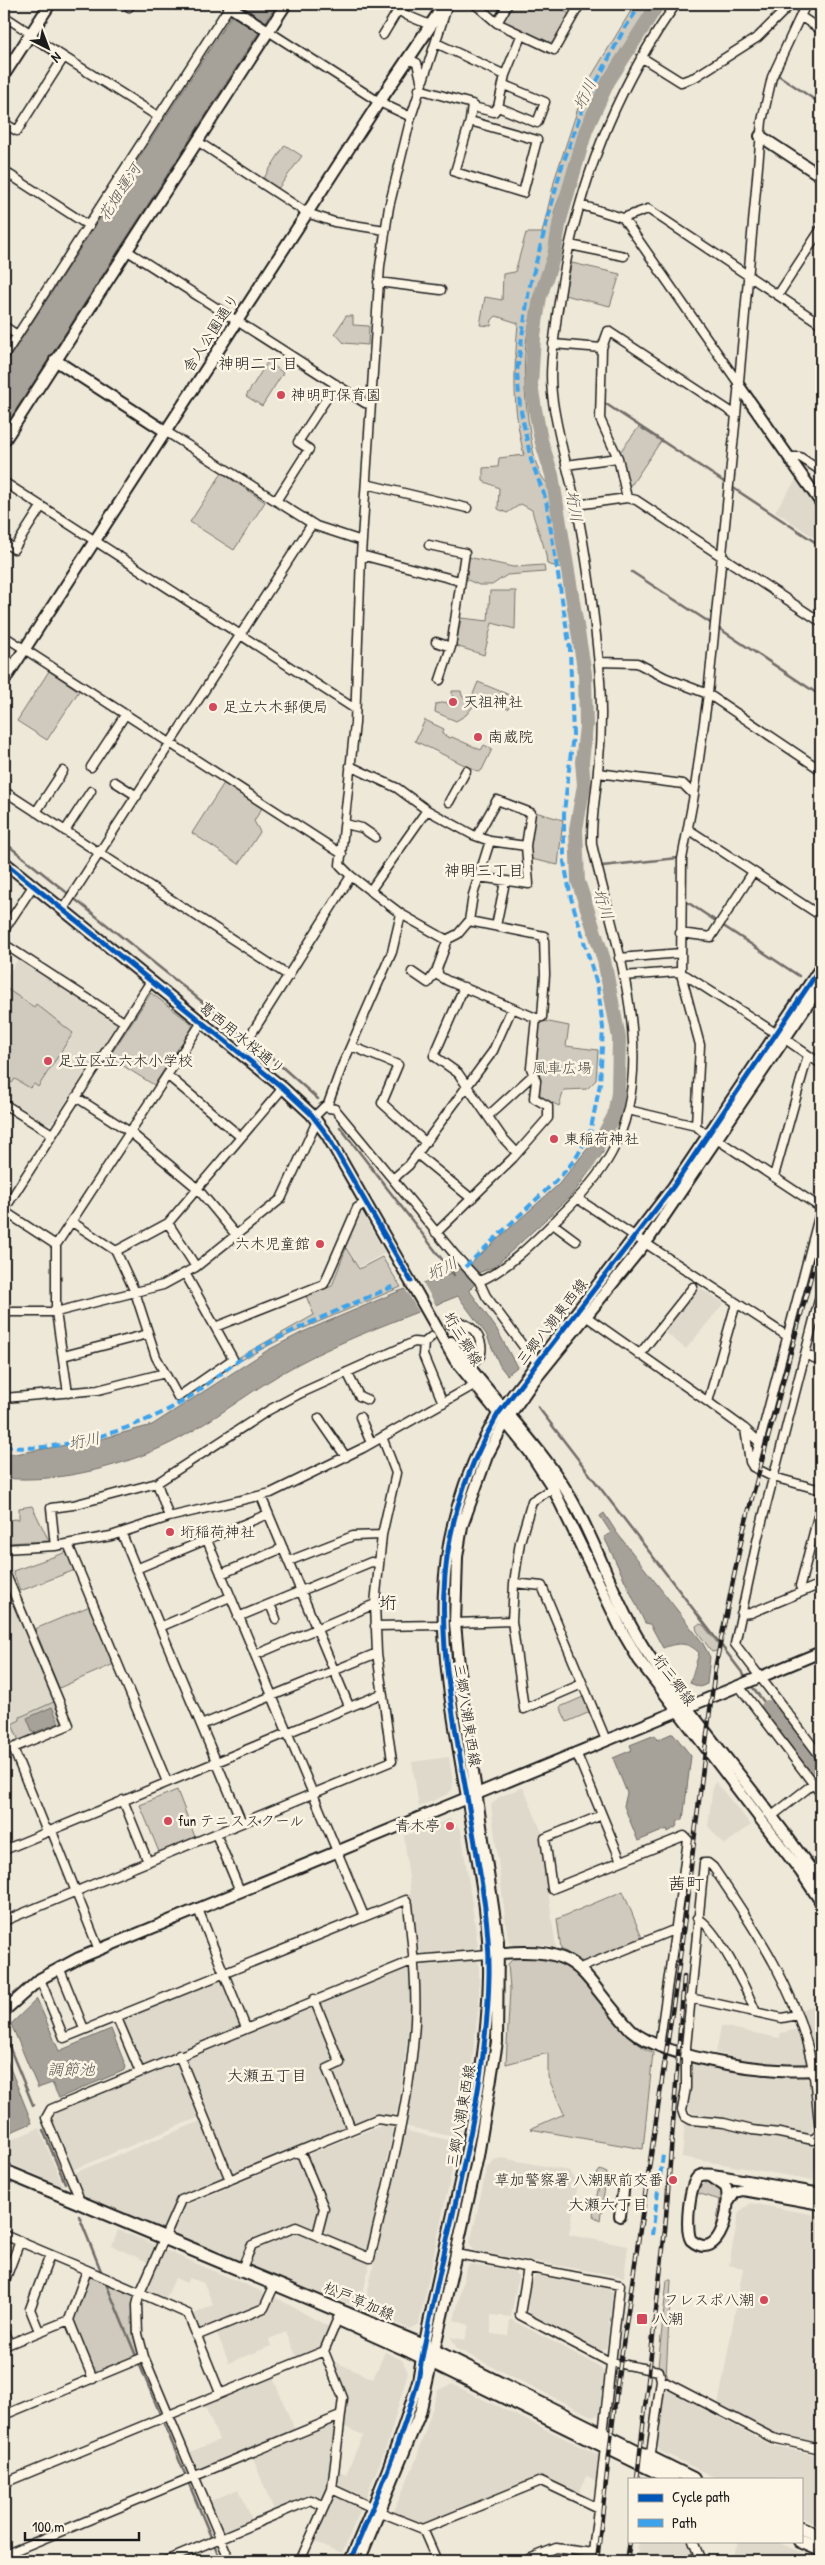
<svg xmlns="http://www.w3.org/2000/svg" width="825" height="2565" font-family="'Patrick Hand','Klee One',sans-serif">
<style>
.built{fill:#ded9cb}
.green{fill:#cfcabd;stroke:#76736c}
.water{fill:#a7a299;stroke:#6f6c67}
.pier{fill:#eee8d9}
.lines{fill:none;stroke-linecap:round;stroke-linejoin:round}
.stream{stroke:#6f6c67;stroke-width:2.5}
.river{stroke:#a7a299;stroke-width:14}
.minor-casing{stroke:#1c1c1c;stroke-width:11}
.tertiary-casing{stroke:#1c1c1c;stroke-width:14}
.secondary-casing{stroke:#1c1c1c;stroke-width:15}
.primary-casing{stroke:#1c1c1c;stroke-width:16}
.minor{stroke:#fcf5e5;stroke-width:8}
.tertiary{stroke:#fcf5e5;stroke-width:10}
.secondary{stroke:#fcf5e5;stroke-width:11}
.primary{stroke:#fcf5e5;stroke-width:12}
.rail-casing{stroke:#1c1c1c;stroke-width:4.5}
.rail{stroke:#fcf5e5;stroke-width:2.5;stroke-dasharray:8;stroke-linecap:butt}
.quiet{stroke:#3da2ea;stroke-width:4;stroke-dasharray:8 4;stroke-linecap:butt}
.cycleway-casing{stroke:#fcf5e5;stroke-width:8}
.cycleway{stroke:#0057b8;stroke-width:5}
.poi-dot{fill:#d1495b;stroke:#fcf5e5;stroke-width:2}
.labels{text-anchor:middle;stroke-width:5;stroke-linejoin:round;paint-order:stroke}
.street-label{font-size:15px;fill:#1c1c1c;stroke:#fcf5e5}
.poi-label{font-size:15px;fill:#1c1c1c;stroke:#fcf5e5;text-anchor:start}
.park-label{font-size:15px;fill:#52504c;stroke:#fcf5e5}
.water-label{font-size:16px;font-style:italic;fill:#5b5854;stroke:#fcf5e5}
.neighbourhood-label{font-size:16px;fill:#1c1c1c;stroke:#fcf5e5}
.quarter-label{font-size:18px;fill:#1c1c1c;stroke:#fcf5e5}
</style>
<rect width="100%" height="100%" fill="#eee8d9"/>
<filter id="ink" filterUnits="userSpaceOnUse"><feTurbulence type="fractalNoise" baseFrequency=".02" numOctaves="2"/><feDisplacementMap in="SourceGraphic" scale="10" xChannelSelector="R" yChannelSelector="G"/><feConvolveMatrix kernelMatrix="1 2 1 2 8 2 1 2 1" color-interpolation-filters="sRGB"/></filter>
<g filter="url(#ink)">
<path class="built" d="M798 477 821 512V529L815 538 775 511Z
M18 959 115 1021 116 1025 52 1123 46 1124 4 1096V981Z
M361 1211 385 1253 359 1267 345 1244Z
M698 1287 724 1303 686 1349 662 1330Z
M5 1581 64 1721 18 1743 4 1712Z
M449 1757 453 1783 452 1790 448 1794 419 1807 412 1762Z
M716 1782 751 1825 724 1845 708 1826 713 1785Z
M523 1787 543 1835 542 1849 556 1948 546 1945 513 1946 508 1940 491 1805 499 1797Z
M450 1819 461 1830 478 1946 474 1950 422 1954 417 1950 404 1836Z
M475 1959 479 1963V2003L468 2095 459 2138 404 2126 416 2054 420 1967 423 1962Z
M405 1966 411 1969 410 2023 397 2112 392 2116 376 2115 353 2124 330 2070 344 2064 319 2002Z
M222 1978 241 2025 142 2066 122 2019Z
M313 2004 337 2061 322 2067 347 2127 233 2174 185 2058Z
M816 2005 821 2021V2062L814 2064 799 2010Z
M721 2026 779 2038 781 2033 798 2029 807 2062 804 2065H789L757 2062 716 2053Z
M177 2061 200 2117 72 2170 49 2114Z
M696 2063 758 2076 805 2078 809 2082 813 2130 809 2134 692 2113 688 2108 691 2066Z
M201 2121 225 2178 176 2198 164 2226 158 2228 82 2195 74 2173Z
M685 2122 819 2146 813 2180 682 2157Z
M383 2125 390 2126 393 2131 368 2247 364 2251 327 2234 323 2229 328 2208 308 2158 311 2153Z
M39 2128 63 2186 4 2161V2143Z
M402 2130 458 2142 419 2324 409 2329 364 2309Z
M502 2158 570 2171 578 2183 569 2235 628 2246 624 2277 475 2251 470 2244 487 2167 494 2160Z
M295 2160 300 2162 319 2208 316 2225 310 2227 297 2222 249 2242 241 2259 237 2261 176 2235 173 2229 186 2205Z
M751 2203 821 2216V2445L774 2435 718 2406 743 2268 729 2265 739 2212Z
M118 2230 156 2245 148 2262 112 2246Z
M294 2232 370 2262 360 2307 297 2287 251 2267 249 2262 258 2247Z
M165 2250 263 2292 265 2297 262 2305 198 2332 192 2315 213 2305 204 2283 189 2278 186 2283 175 2278 165 2300 147 2292Z
M470 2264 514 2271 518 2277 511 2317 491 2315V2334L508 2336 510 2319 599 2366 604 2373 599 2414 593 2417 457 2349 451 2337 465 2340 469 2325 454 2320 466 2268Z
M537 2275 608 2288 613 2294 606 2348 600 2351 530 2314 527 2308 531 2280Z
M275 2297 329 2327 319 2348 297 2358 286 2332 269 2339 271 2346 229 2363 216 2331Z
M385 2352 402 2360 408 2372 387 2445 365 2500 335 2487 337 2470 346 2474 363 2435 343 2426 347 2398 331 2360 373 2379Z
M272 2375 295 2431 198 2471 190 2452 219 2440 204 2404Z
M452 2384 597 2454 600 2458 597 2481 587 2476 578 2495 541 2477 423 2525 393 2513 416 2460 438 2390Z
M667 2390 771 2445 821 2456V2518L813 2522 801 2517V2479H718L660 2451 656 2444 660 2395Z
M333 2423 336 2426 328 2488 322 2501 275 2513 252 2456Z
M239 2489 253 2522 224 2534 210 2501Z
M333 2494 362 2506 342 2553 313 2541Z
M639 2541H688L694 2555 679 2561H636Z
M739 2541H775L809 2556 812 2561H730Z"/>
<path class="green" d="M511 4H554L569 14 554 42 550 44 504 23 503 20Z
M635 4H652L614 67 590 114 554 213 556 228C546 266 531 305 526 343 522 375 526 407 531 439 534 455 536 473 548 484L561 568 547 564C546 545 536 529 532 510L521 504 507 513 498 509 499 488 483 481V468L498 467 499 458 524 455C512 406 514 373 518 323L496 316 492 320 491 326 480 325 485 297 502 300 503 274 515 272 526 233H542L555 178 585 87Z
M285 145 302 156 277 190 262 181Z
M572 263 620 274 610 306 564 295Z
M346 316H353V325L369 326 368 345 344 343 335 333Z
M268 361 283 373 262 406 246 396Z
M639 427 661 441 632 484 628 486 620 452Z
M222 473 265 502 234 550 190 522Z
M468 557 513 567 544 565 545 572 507 575 492 585H479L463 578Z
M490 591H516L515 629 492 623 484 655 456 646 461 618 488 621Z
M49 671 79 691 47 740 17 721Z
M478 682 514 697 508 709 489 699 486 706 473 700 476 703 466 715 456 721 435 712 436 704 446 702 449 706 453 704 452 691H461L462 696 471 699Z
M425 720 444 729 442 734 450 738 452 737 481 750 484 745 492 749 482 770 479 772 415 741Z
M224 783 262 808 254 821 260 832 239 864 192 833Z
M535 812 563 820 558 865 531 859 530 844Z
M7 989 34 1007 36 1004 73 1033 38 1087 34 1084 30 1088 15 1079 12 1083 4 1078V994Z
M151 993 192 1024V1028L154 1085 109 1057Z
M544 1021 569 1026 566 1046 598 1050 596 1080 587 1089 564 1090 559 1106 542 1098 539 1092 541 1079 534 1064 538 1023Z
M346 1248 359 1269 382 1257 401 1287 290 1334 238 1362 236 1359 314 1315 306 1296 332 1286Z
M32 1506 49 1541 4 1543V1520L19 1519V1508Z
M67 1552 75 1570 20 1591 13 1571Z
M90 1606 114 1664 59 1688 35 1629Z
M699 1624 703 1625 718 1644 717 1651 712 1652 697 1631 696 1626Z
M583 1697 590 1712 567 1722 560 1707Z
M56 1701 65 1722 62 1725 20 1743 12 1724 20 1720V1717Z
M177 1790 195 1837 159 1852 140 1805Z
M623 1891 642 1938 583 1962 561 1949 557 1919Z
M514 1958C528 1958 543 1957 556 1962 593 1976 610 2032 653 2053L643 2149 530 2129 564 2114 548 2077V2053L506 2064 510 1989 508 1964Z
M600 2170 607 2173 600 2220 593 2216 600 2180 597 2174Z
M710 2181 720 2185 725 2196 719 2229 715 2236 720 2200 697 2193 701 2185Z
M91 2275 133 2293C137 2301 132 2309 132 2318 132 2330 135 2342 139 2354L137 2357 98 2374 94 2372 73 2321 88 2277Z
M667 2280H671L666 2377 658 2366Z"/>
<path class="water" d="M239 4H277L4 428V366Z
M588 1148 604 1151 573 1194 494 1267 478 1273 470 1264 559 1184Z
M462 1267 475 1284 469 1290 496 1328 517 1367 507 1375 500 1366 486 1334 458 1296C406 1317 346 1338 298 1364 257 1386 222 1415 182 1437 134 1464 59 1484 4 1478V1452L15 1454 101 1439 152 1425 268 1350 303 1332 397 1292 452 1273Z
M604 1513 617 1533 702 1642 710 1657 707 1684 700 1687 690 1683 699 1653C688 1641 676 1643 663 1648L650 1624 645 1623 604 1537 611 1533 600 1516Z
M52 1707 59 1723 33 1733 27 1718Z
M673 1733 691 1756 683 1820 678 1821 676 1827 668 1832 667 1829 638 1841 624 1806 627 1793 613 1758 632 1750 630 1745 655 1735 657 1740Z
M37 1999 59 2051 111 2029 126 2067 125 2070 59 2098 52 2083 38 2088 11 2024Z
M4 2053 32 2123 4 2135Z"/>
<path class="pier" d="M422 1281 437 1307 420 1314 404 1287Z"/>
<g class="lines">
<path class="stream" d="M778 75 821 104
M603 402 821 546
M632 572 712 624
M717 627 821 696
M4 842 272 1058 318 1099
M602 866 678 858
M684 900 799 976
M340 1127 454 1275
M538 1407 747 1679
M750 1684 768 1707
M4 2034 33 2105
M43 2130 65 2183
M79 2216 103 2276
M105 2281 221 2561"/>
<path class="river" d="M587 1165 614 1116 618 1093 619 1038 604 960 578 881 576 829 584 785 582 762 586 726 585 674 552 475 541 440 535 409 531 385 534 336 540 297 554 256 560 220 586 130 608 82 658 4
M768 1707 821 1775"/>
<defs>
<path id="minor" d="M389 4 406 15 430 25
M475 4 497 23 508 4
M129 7 131 4
M4 16 30 33
M800 16 821 30
M497 23 554 50 580 4
M265 29 379 102 411 117
M29 35 159 117
M383 35 398 10
M436 43 505 75
M641 57 681 82 695 77 758 37 791 4
M408 59 417 63 421 80
M419 89 472 104 470 121 537 140 523 193 455 172 470 121
M474 106 477 108 494 112 498 107 505 75 521 36
M498 107 537 123 545 102 504 85
M4 123 17 131 64 57
M197 141 307 213 334 222 385 230
M4 171 89 226
M581 205 623 218 739 384
M623 218 648 209 821 324
M570 245 624 256
M126 250 365 403 370 404
M378 282 441 290
M778 295 821 229
M4 326 17 335
M553 344 602 348
M4 356 231 4
M165 431 316 526 362 541
M790 457H800L821 471
M566 465 618 458
M4 482 355 709
M366 484 467 508
M627 498 618 458 600 419 602 348 608 331 736 415
M276 501 309 449 298 442 336 384
M576 505 627 498 636 500 821 622
M4 542 14 549 41 507
M429 545 465 553 451 647 440 680
M361 555 460 581
M4 636 342 854
M436 642 451 647
M599 662 637 663 666 678 708 694 821 770
M350 766 397 788 427 810
M91 767 125 715
M598 773 683 784 694 795
M115 782 137 796
M4 791 289 976
M449 802 466 771
M36 812 63 771
M345 824 362 828 375 837
M688 829 821 916
M65 831 91 791
M477 836 497 800 531 813 526 846 529 884 478 877
M370 891 427 810 473 835 490 841 526 846
M63 909 312 524
M469 921 544 936 545 975 542 1017 536 1018
M496 926 505 882
M4 930 33 886
M680 933 711 937 753 872
M447 940 401 914 351 876 340 865 355 723 361 555 380 266 389 207 411 117 448 4
M4 944 124 1022
M619 958 681 953
M412 972 428 983 434 974 438 973
M623 976 677 972 687 976 777 1034
M464 987 434 1056 458 1073 502 1137 517 1153
M785 1039 821 1064
M351 1046 398 1065 382 1103 425 1142
M240 1052 351 876
M167 1075 241 1137
M76 1097 130 1132 197 1188 236 1235
M4 1104 52 1134
M327 1107 342 1066 392 952 401 914
M628 1110 696 1126 708 1136
M488 1116 533 1075
M314 1117 324 1107 335 1109 455 1255 479 1281 486 1296 529 1354 537 1361
M696 1126 700 1045 681 974 682 859 694 795 708 694 736 415 762 121 772 77 806 4
M718 1140 821 1208
M417 1154 472 1199
M774 1176 808 1055
M393 1179 409 1165 493 1051 512 1008
M578 1199 787 1336
M821 1209 753 1467 773 1477 821 1490
M4 1210 151 981
M4 1211 56 1245
M72 1222 116 1251 135 1292 156 1357 178 1397 233 1359 185 1273
M168 1223 196 1267
M553 1224 576 1241
M436 1233 513 1158 548 1118V1106L534 1098 536 1081 531 1068 536 1018 448 981 439 976 437 969 448 939 458 934 469 921 473 895 490 841
M116 1251 168 1223 283 1088
M479 1281C505 1272 538 1238 558 1218 578 1199 598 1178 611 1154 662 1061 613 939 592 844 591 818 596 795 598 770 602 734 602 701 599 665 594 612 587 557 576 505 568 468 556 431 552 394 549 367 554 342 557 315 572 204 610 96 676 4
M821 1292 758 1537 735 1644 821 1757
M737 1304 734 1310 708 1402 745 1429 759 1442
M4 1312H56L163 1285 196 1267 281 1199 317 1121
M587 1317 708 1402
M450 1324C467 1316 487 1339 480 1356L469 1366
M215 1327 324 1284 357 1208 365 1203
M431 1337 424 1343 423 1355 443 1403
M805 1354 821 1361
M639 1355 693 1287
M63 1356 148 1334
M347 1372 359 1396 368 1400
M68 1393 56 1312V1245L202 1022
M4 1398 98 1390 165 1373
M360 1417 371 1443
M319 1418 346 1457
M745 1429 750 1462 753 1467
M157 1483 169 1517
M261 1496 349 1706
M122 1534 160 1627
M207 1540 364 1916
M68 1544 167 1782
M55 1546 51 1508 73 1505 157 1483 269 1410 301 1393 414 1342 424 1343
M4 1549 55 1546 111 1536 169 1517 271 1493 363 1448 474 1385
M289 1561 353 1536 382 1535
M136 1569 268 1514
M221 1574 283 1548
M4 1578 7 1577 69 1725 13 1748 45 1827 53 1834 99 1950
M514 1583 520 1542 532 1501 553 1488
M802 1591 800 1586 821 1505
M230 1597 160 1627 242 1823
M270 1604 276 1619
M741 1614 751 1613 821 1584
M238 1617 371 1562 378 1563
M512 1621 524 1709 582 1684
M455 1623 512 1621 514 1583 542 1586 606 1740
M375 1626 442 1625
M255 1655 375 1604
M739 1686 821 1794
M201 1725 377 1653
M576 1752 621 1861
M123 1800 148 1862
M602 1815 545 1838 552 1889 684 1836 688 1840 659 2047
M772 1816 813 1784
M216 1834 240 1891
M4 1850 381 1694
M704 1863H708L713 1867C756 1930 799 1993 813 2070 816 2089 817 2110 820 2130L819 2134 813 2140 779 2133 752 2130 724 2123 691 2120 684 2116 682 2110 686 2088V2047Z
M198 1909 246 2028
M697 1918C717 1927 747 1991 756 2012
M4 1921 392 1761 377 1653 375 1604 382 1535 396 1473 382 1437
M59 1967 84 2029
M580 1968 671 1931H676
M40 1979 64 2038 406 1900 408 1904C412 1943 417 1983 415 2022 411 2100 388 2182 370 2258L296 2227 252 2245 240 2273
M690 1998 782 2018 797 2015
M314 1999 340 2063 327 2069 351 2129
M117 2018 140 2072
M179 2055 230 2180
M300 2151 324 2208 317 2235
M79 2204 78 2195 46 2118 51 2109 414 1960 489 1954
M4 2235 87 2270 69 2320 93 2379
M457 2254 620 2285 603 2434
M528 2267 520 2315 610 2362 659 2371 661 2380
M87 2270 188 2314 220 2393
M4 2283 20 2241
M39 2331 30 2309 50 2255
M4 2332 9 2344
M196 2336 264 2308 275 2284
M4 2346 69 2320
M4 2415 144 2357
M650 2461 661 2380 773 2438 821 2449
M4 2483 324 2351 338 2318
M332 2489 373 2508
M380 2512 423 2529 541 2481 598 2508
M423 2529 437 2561
M693 2541 701 2561
M4 2551 13 2561
M4 2555 340 2416
M166 2561 311 2500 324 2506
M230 2561 144 2357 138 2334 137 2305 140 2293 181 2200 377 2119 400 2122
M300 2561 332 2489 343 2398 324 2351
M524 2561 556 2548 592 2553
M592 2561 605 2447
M687 2561 699 2556"/>
<path id="tertiary" d="M232 8 265 29
M4 75 50 4
M760 136 821 176
M55 360 165 431
M739 386 821 503
M4 441 286 4
M4 681 379 102
M4 862 283 1088 311 1114 327 1135 455 1360 529 1451 553 1488 622 1631 639 1660 801 1872 821 1902
M451 1342C487 1395 536 1439 569 1495 600 1547 615 1607 650 1657 704 1735 768 1805 821 1884
M492 1954C585 1944 576 1971 631 2030 664 2059 778 2076 821 2069
M4 2011 40 1979 79 1958 821 1652
M709 2175 726 2187C732 2204 721 2265 691 2240 685 2231 689 2182 699 2176 705 2173 713 2175 719 2176L821 2194
M727 2204 735 2192 743 2190 821 2204
M620 2216 624 2183
M350 2561C375 2503 400 2443 418 2381 440 2246 486 2115 489 1976 490 1921 479 1868 470 1814 444 1663 416 1555 498 1414L673 1187 821 967
M359 2561 420 2413 478 2156 497 2042 498 1941 462 1697 455 1623 457 1557 462 1526 487 1456 505 1422 532 1383 650 1237 821 985"/>
<path id="secondary" d="M379 102 445 4"/>
<path id="primary" d="M4 2171 424 2346 693 2479
M343 2321 410 2351 672 2479
M801 2528 821 2537
M800 2541 821 2550"/>
</defs>
<use href="#minor" class="minor-casing"/>
<use href="#tertiary" class="tertiary-casing"/>
<use href="#secondary" class="secondary-casing"/>
<use href="#primary" class="primary-casing"/>
<use href="#minor" class="minor"/>
<use href="#tertiary" class="tertiary"/>
<use href="#secondary" class="secondary"/>
<use href="#primary" class="primary"/>
<defs>
<path id="rail" d="M637 2479 665 2230 684 1977
M597 2561 617 2385 679 1965 715 1669 743 1532 821 1239
M627 2561 630 2541"/>
</defs>
<use href="#rail" class="rail-casing"/>
<use href="#rail" class="rail"/>
<path class="quiet" d="M465 1267 561 1176 576 1158 590 1133 600 1084 603 1028 598 988 571 898 564 862V812L573 735 570 649 546 500 531 460 520 406 517 372 529 289 561 169 582 110 623 31 641 4
M4 1446C55 1455 141 1428 185 1400 210 1384 232 1362 259 1348 302 1325 348 1306 394 1286
M652 2235 663 2155"/>
<defs>
<path id="cycleway" d="M4 862 283 1088 311 1114 327 1135 411 1281
M350 2561C375 2503 400 2443 418 2381 440 2246 486 2115 489 1976 490 1921 479 1868 470 1814 444 1663 416 1555 498 1414L673 1187 821 967"/>
</defs>
<use href="#cycleway" class="cycleway-casing"/>
<use href="#cycleway" class="cycleway"/>
</g>
</g>
<g class="poi-dot">
<circle cx="281" cy="395" r="5"/>
<circle cx="453" cy="702" r="5"/>
<circle cx="213" cy="707" r="5"/>
<circle cx="478" cy="737" r="5"/>
<circle cx="48" cy="1061" r="5"/>
<circle cx="554" cy="1139" r="5"/>
<circle cx="320" cy="1244" r="5"/>
<circle cx="170" cy="1532" r="5"/>
<circle cx="168" cy="1821" r="5"/>
<circle cx="450" cy="1826" r="5"/>
<circle cx="673" cy="2180" r="5"/>
<circle cx="764" cy="2300" r="5"/>
<rect x="636" y="2313" width="12" height="12" rx="2.5"/>
</g>
<g class="labels">
<g class="street-label">
<text transform="translate(211 333) rotate(-57)" y="5">舎人公園通り</text>
<text transform="translate(242 1038) rotate(39)" y="5">葛西用水桜通り</text>
<text transform="translate(552 1322) rotate(-52)" y="5">三郷八潮東西線</text>
<text transform="translate(463 1339) rotate(59)" y="5">垳三郷線</text>
<text transform="translate(674 1680) rotate(53)" y="5">垳三郷線</text>
<text transform="translate(467 1715) rotate(81)" y="5">三郷八潮東西線</text>
<text transform="translate(461 2116) rotate(-80)" y="5">三郷八潮東西線</text>
<text transform="translate(359 2301) rotate(23)" y="5">松戸草加線</text>
</g>
<g class="poi-label">
<text x="291" y="400">神明町保育園</text>
<text x="463" y="707">天祖神社</text>
<text x="223" y="712">足立六木郵便局</text>
<text x="488" y="742">南蔵院</text>
<text x="58" y="1066">足立区立六木小学校</text>
<text x="564" y="1144">東稲荷神社</text>
<text x="310" y="1249" text-anchor="end">六木児童館</text>
<text x="180" y="1537">垳稲荷神社</text>
<text x="178" y="1826">fun テニススクール</text>
<text x="440" y="1831" text-anchor="end">青木亭</text>
<text x="663" y="2185" text-anchor="end">草加警察署 八潮駅前交番</text>
<text x="754" y="2305" text-anchor="end">フレスポ八潮</text>
<text x="653" y="2324">八潮</text>
</g>
<g class="park-label">
<text x="562" y="1073">風車広場</text>
</g>
<g class="water-label">
<text transform="translate(584 94) rotate(-64)" y="6">垳川</text>
<text transform="translate(119 192) rotate(-57)" y="6">花畑運河</text>
<text transform="translate(575 506) rotate(81)" y="6">垳川</text>
<text transform="translate(604 904) rotate(72)" y="6">垳川</text>
<text transform="translate(442 1268) rotate(-26)" y="6">垳川</text>
<text transform="translate(84 1440) rotate(-11)" y="6">垳川</text>
<text x="71" y="2075">調節池</text>
</g>
<g class="neighbourhood-label">
<text x="258" y="369">神明二丁目</text>
<text x="484" y="876">神明三丁目</text>
<text x="267" y="2081">大瀬五丁目</text>
<text x="608" y="2210">大瀬六丁目</text>
</g>
<g class="quarter-label">
<text x="388" y="1609">垳</text>
<text x="686" y="1890">茜町</text>
</g>
</g>
<rect width="825" height="2565" fill="none" stroke="#fcf5e5" stroke-width="20"/>
<rect x="10" y="10" width="805" height="2545" fill="none" stroke="#1c1c1c" stroke-width="2" filter="url(#ink)"/>
<rect x="628" y="2478" width="175" height="65" fill="#fcf5e5" stroke="#a29e95"/>
<rect x="638" y="2494" width="25" height="8" fill="#0057b8" stroke="#a29e95"/>
<text x="672" y="2502" font-size="15" fill="#1c1c1c">Cycle path</text>
<rect x="638" y="2519" width="25" height="8" fill="#3da2ea" stroke="#a29e95"/>
<text x="672" y="2528" font-size="15" fill="#1c1c1c">Path</text>
<g transform="translate(48 48) rotate(138)" stroke="#fcf5e5" stroke-width="4" paint-order="stroke">
<path d="M0-4L9 19L0 12L-9 19Z" fill="#1c1c1c"/>
<text y="-8" font-size="14" font-weight="bold" text-anchor="middle" fill="#1c1c1c">N</text>
</g>
<path d="M25 2532v8h114v-8" fill="none" stroke="#1c1c1c" stroke-width="2.5"/>
<text x="32" y="2532" font-size="15" fill="#1c1c1c" stroke="#fcf5e5" stroke-width="4" paint-order="stroke">100 m</text>
</svg>
